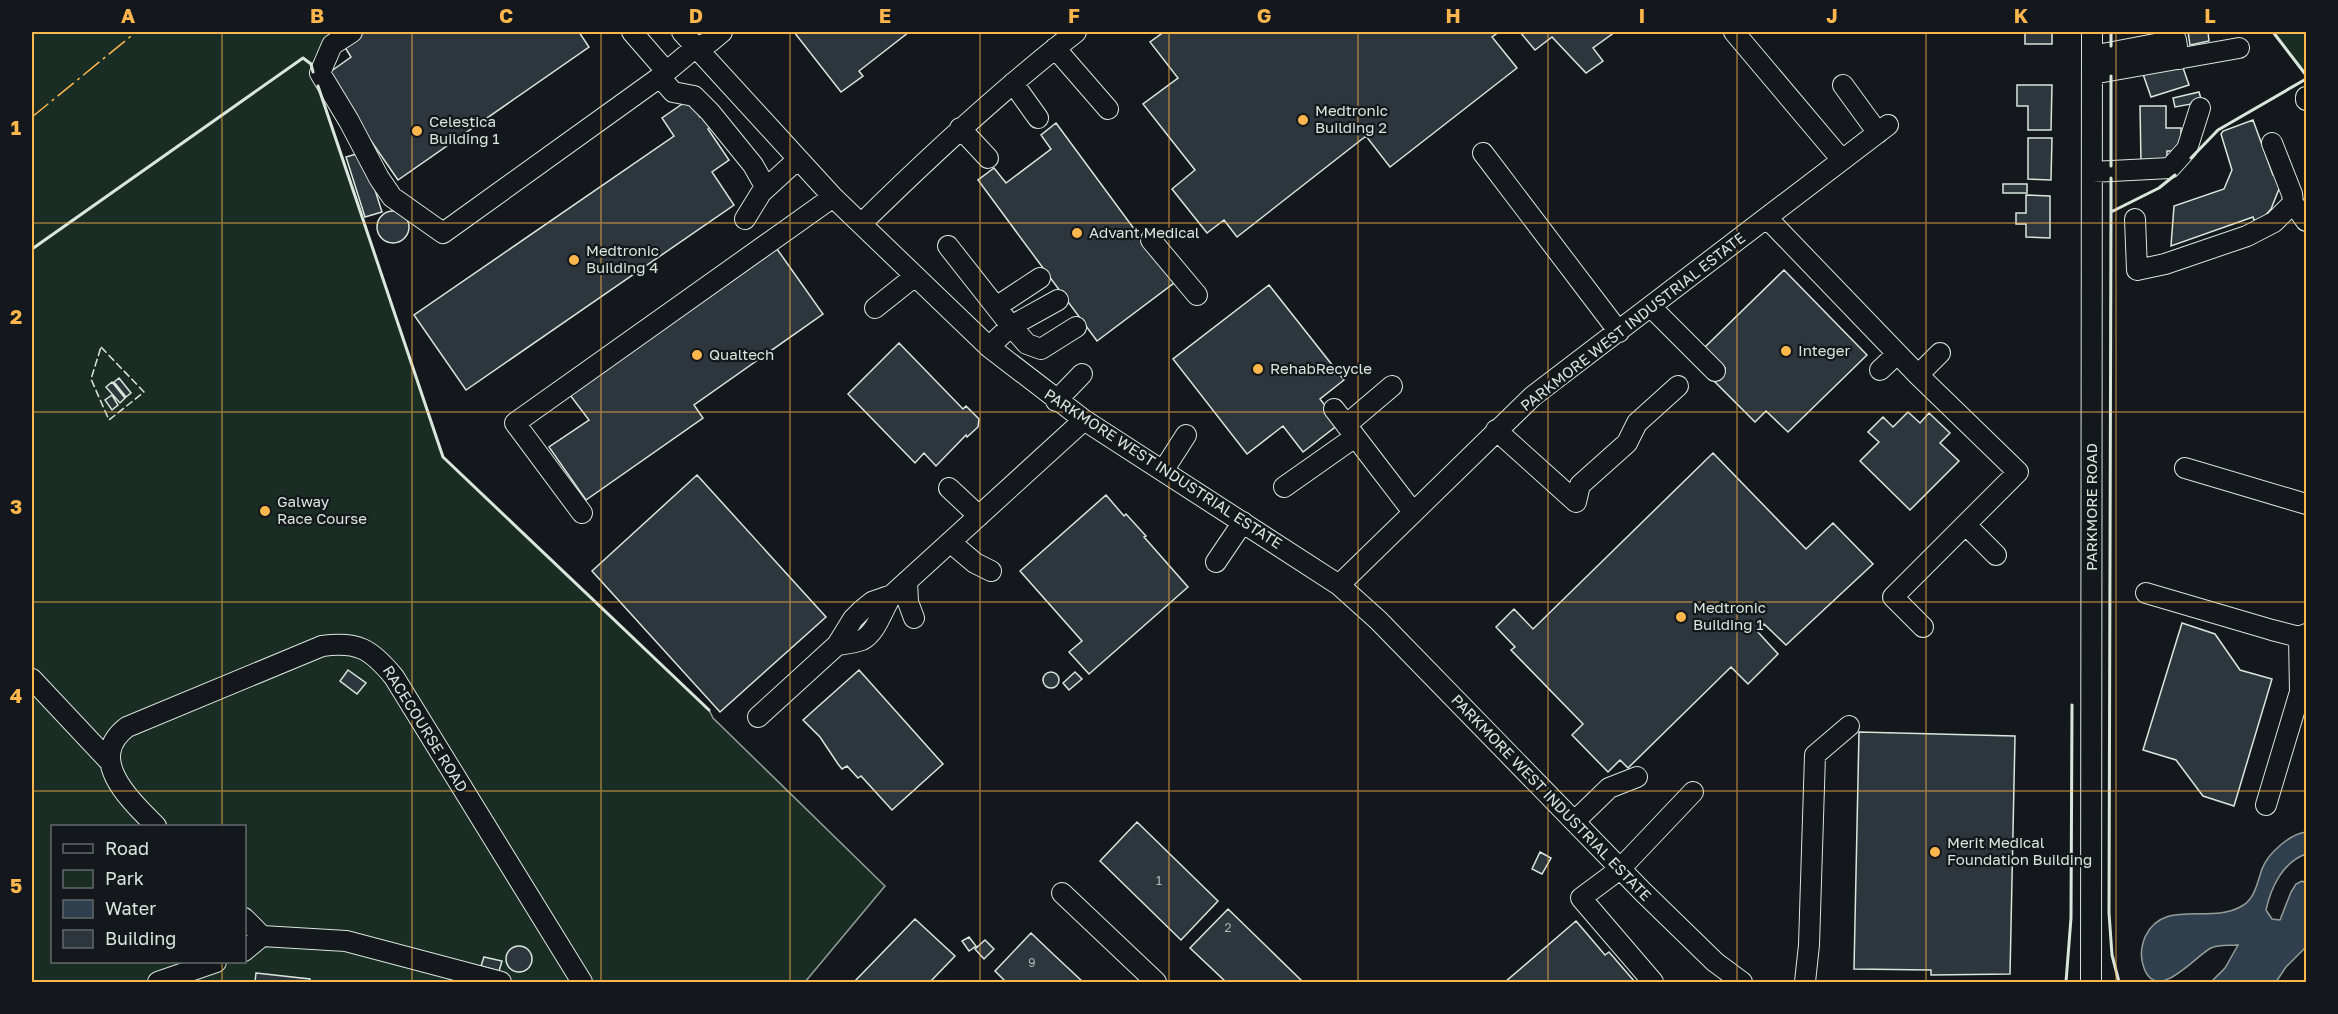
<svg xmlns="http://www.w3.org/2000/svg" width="2338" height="1014" font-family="'Golos Text',sans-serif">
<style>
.green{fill:#1a2d24;stroke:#939e99;stroke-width:1.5;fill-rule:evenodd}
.water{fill:#2f3f4d;stroke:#939e99;stroke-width:1.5}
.building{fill:#2c363c;stroke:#d8e6dc;stroke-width:1.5}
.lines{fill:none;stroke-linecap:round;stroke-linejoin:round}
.minor-casing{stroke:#d8e6dc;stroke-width:22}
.minor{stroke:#14181c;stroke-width:20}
.fence{stroke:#d8e6dc;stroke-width:1.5;stroke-dasharray:8 3;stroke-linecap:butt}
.wall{stroke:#d8e6dc;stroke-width:3}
.power{stroke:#ffb74d;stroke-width:1.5;stroke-dasharray:21 4.5 3 4.5;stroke-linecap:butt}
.grid{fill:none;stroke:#ffb74d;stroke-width:1.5;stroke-opacity:0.55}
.poi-dot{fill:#ffb74d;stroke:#14181c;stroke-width:2}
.labels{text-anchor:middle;stroke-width:4.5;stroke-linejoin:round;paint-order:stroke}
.number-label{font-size:12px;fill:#adbab4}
.poi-label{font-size:15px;fill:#d8e6dc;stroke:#14181c;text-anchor:start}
.street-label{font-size:15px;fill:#d8e6dc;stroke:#14181c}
.neatline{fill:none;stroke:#ffb74d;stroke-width:2}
.grid-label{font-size:20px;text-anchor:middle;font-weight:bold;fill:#ffb74d}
</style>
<rect width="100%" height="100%" fill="#14181c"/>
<path class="green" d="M32 32H341L321 45 324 57 311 64 443 457 709 710 713 718 885 886 805 982H32ZM52 826H244V962H52Z
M2273 32H2306V75Z"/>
<path class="water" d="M2306 832V854C2283 862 2271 887 2266 910L2272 919 2280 920 2291 892 2296 884 2302 881 2306 883V947L2286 967 2276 982H2211L2225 968 2238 945C2228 946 2220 944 2211 948 2195 956 2157 1004 2144 968 2140 958 2141 947 2145 937 2163 898 2209 924 2240 907 2255 900 2257 883 2262 869 2268 853 2290 834 2306 832Z"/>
<path class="building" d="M362 32H579L589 47 398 180 331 83 330 72 351 57 343 44Z
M794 32H909L859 71 863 76 841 92Z
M1164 32H1499L1492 37 1517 68 1390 167 1366 136 1237 237 1224 220 1207 233 1172 189 1195 170 1143 104 1178 78 1150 42Z
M1520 32H1615L1593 48 1603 61 1586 73 1552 37 1535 50Z
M2025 32H2052V44H2025Z
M2188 32H2208L2209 41 2190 45Z
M2181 62 2189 85 2151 97 2143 74Z
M2017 85H2052L2051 130H2028V106H2017Z
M2199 92 2202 102 2175 107 2173 98Z
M688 100 700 117 704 114 712 125 708 129 729 160 712 172 734 205 466 390 414 315 674 136 662 118Z
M2140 106H2166V128H2181V151H2167V163H2141Z
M2253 120 2273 175H2279V189L2271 209 2262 219 2254 220 2253 217 2171 246 2174 206 2224 189 2232 170 2221 134 2223 131Z
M1056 123 1174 283 1097 341 978 180 994 168 1006 183 1051 149 1041 135Z
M2028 138H2052L2051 180 2028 179Z
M363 152 382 212 365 217 346 157Z
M2003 184H2027V193H2003Z
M2026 195 2050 196V238L2026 237V224H2016V213H2026Z
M377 227a16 16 0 1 1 32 0a16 16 0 1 1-32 0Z
M777 249 823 314 694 405 703 418 586 500 549 447 589 420 570 395Z
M1784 270 1867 355 1788 432 1766 411 1755 422 1713 380 1725 368 1704 348Z
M1269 285 1344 380 1320 399 1339 424 1303 452 1283 426 1247 454 1173 359Z
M899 343 963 409 966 406 979 419 978 427 967 437 966 435 936 466 924 453 915 463 848 394Z
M119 378 131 393 126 397 114 382Z
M112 382 125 398 120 403 106 387Z
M112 395 118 405 112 410 105 400Z
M1908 412 1920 423 1929 413 1950 433 1940 443 1959 461 1910 510 1860 461 1879 442 1868 432 1883 417 1893 427Z
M1713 453 1806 549 1833 523 1873 564 1786 645 1764 624 1757 631 1778 654 1748 684 1731 667 1628 768 1620 760 1608 772 1572 735 1583 724 1511 650 1515 647 1496 627 1514 609 1533 629Z
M697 475 826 617 720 712 592 571Z
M1106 495 1124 516 1126 514 1146 536 1144 537 1188 587 1089 674 1069 652 1082 641 1020 571Z
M2182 623 2215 634 2240 670 2272 679 2234 806 2203 796 2176 760 2143 750Z
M348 670 366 683 357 694 340 681Z
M859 670 943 764 892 810 861 776 858 778 847 766 842 769 838 764 820 737 803 720Z
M1043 680a8 8 0 1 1 16 0a8 8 0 1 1-16 0Z
M1075 672 1082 679 1069 690 1063 683Z
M1859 732 2015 736 2010 974 1931 975V970L1854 969Z
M1137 822 1218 901 1181 940 1100 861Z
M1540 852 1551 858 1542 874 1532 869Z
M1228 909 1303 982H1226L1190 948Z
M915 919 955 956 930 982H854Z
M1576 921 1605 955 1609 952 1635 982H1505Z
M1031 933 1053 954 1083 982H1006L995 971Z
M969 937 976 946 969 951 962 941Z
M985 940 994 949 984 959 975 949Z
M506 959a13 13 0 1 1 26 0a13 13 0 1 1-26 0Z
M484 957 502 961 499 971 481 966Z
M256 973 310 979V982H255Z"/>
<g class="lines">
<defs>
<path id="minor" d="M352 32 332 45 320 73 349 121 379 178 392 197 443 233 660 77 696 47 710 42 722 32
M632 32 666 71
M682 32 833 197 989 347 1084 420 1339 585 1378 620 1643 892 1715 962 1742 982
M1734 32 1842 160
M1055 48 1108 109
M2092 56 2176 40 2179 59
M2092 74 2239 48
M660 77 673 92 694 96 710 112 753 165 766 188
M1013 83 1038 118
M1843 85 1878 133
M2306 97V100
M960 128 988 158
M1483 153 1619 332
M2092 172 2170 168 2187 149 2200 108
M2293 203 2306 221
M1767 218 1918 375 2018 472 1893 597 1923 627
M745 219 761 193 797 160
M2135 219 2137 270 2165 264 2247 236 2274 222 2293 203 2292 194 2272 143
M861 224C930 156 1000 91 1076 32
M1151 240 1197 295
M948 246 1011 326 989 347
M1058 300 1011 326 1027 344 1041 349 1076 327
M996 307 1040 278
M1651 307 1715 371
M875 308 914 277
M1880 370 1897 354
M1918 375 1940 353
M1056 401 1082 374
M1334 409 1413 512
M1346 425 1392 386
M1496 430 1576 502 1580 485 1627 443 1637 423 1678 386
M2185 468 2306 504
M1163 471 1186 435
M1284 487 1355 437
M949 488 979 516
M582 513 515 423 833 197
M1966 525 1996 555
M950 542 975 563 991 571
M1216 562 1243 522
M907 581 908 602 914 618
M1339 585 1533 396 1888 125
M2146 593 2272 630 2299 637 2306 634
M837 645C845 644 855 643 862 640 877 632 883 608 892 595L1084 420
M32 679 110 762
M758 717 837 645 853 619 862 610 872 602 892 595
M2266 805 2300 692 2299 637
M1575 821 1609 788 1637 777
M156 826C131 801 85 759 127 727L322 646C358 641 371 649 394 677L582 982
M1062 893 1156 982
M244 918 262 936
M244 951 262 936 346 941 501 982
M158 982 216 962
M1653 982 1581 898 1620 869 1693 792
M1805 982 1809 945 1815 755 1849 726
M2091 982 2092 32"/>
</defs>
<use href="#minor" class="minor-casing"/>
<use href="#minor" class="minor"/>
<path class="fence" d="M101 347 144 392 109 420 91 379Z"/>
<path class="wall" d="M2273 32 2306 75
M2111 46V32
M318 86 443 457 709 710
M2191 158 2218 130 2306 79
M2111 166V76
M2111 178V212L2112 211
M32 249 303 58 311 64 313 72
M2066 982 2071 918 2072 705
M2119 982 2112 955 2109 913 2111 212 2159 188 2175 175"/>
<path class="power" d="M32 117 136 32"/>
</g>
<path class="grid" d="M222 32V826M412 32V982M601 32V982M790 32V982M980 32V982M1169 32V982M1358 32V982M1548 32V982M1737 32V982M1926 32V982M2116 32V982M32 223H2306M32 412H2306M32 602H2306M32 791H2306M222 962V982"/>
<g class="poi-dot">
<circle cx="1303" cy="120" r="6"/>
<circle cx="417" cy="131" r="6"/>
<circle cx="1077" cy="233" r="6"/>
<circle cx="574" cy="260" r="6"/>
<circle cx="1786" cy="351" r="6"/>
<circle cx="697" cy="355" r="6"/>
<circle cx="1258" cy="369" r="6"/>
<circle cx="265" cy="511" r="6"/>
<circle cx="1681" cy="617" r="6"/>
<circle cx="1935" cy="852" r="6"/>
</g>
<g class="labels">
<g class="number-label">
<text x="1159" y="885">1</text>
<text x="1228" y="932">2</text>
<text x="1032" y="967">9</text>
</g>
<g class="poi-label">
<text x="1315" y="116">Medtronic<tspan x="1315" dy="17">Building 2</tspan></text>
<text x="429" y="127">Celestica<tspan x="429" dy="17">Building 1</tspan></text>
<text x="1089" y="238">Advant Medical</text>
<text x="586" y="256">Medtronic<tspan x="586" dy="17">Building 4</tspan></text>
<text x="1798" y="356">Integer</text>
<text x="709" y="360">Qualtech</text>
<text x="1270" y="374">RehabRecycle</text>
<text x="277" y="507">Galway<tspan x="277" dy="17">Race Course</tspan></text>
<text x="1693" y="613">Medtronic<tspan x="1693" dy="17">Building 1</tspan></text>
<text x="1947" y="848">Merit Medical<tspan x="1947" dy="17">Foundation Building</tspan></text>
</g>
<g class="street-label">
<text transform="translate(1633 322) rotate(-38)" y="5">PARKMORE WEST INDUSTRIAL ESTATE</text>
<text transform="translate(1163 469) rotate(33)" y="5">PARKMORE WEST INDUSTRIAL ESTATE</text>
<text transform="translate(2092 507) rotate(-90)" y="5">PARKMORE ROAD</text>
<text transform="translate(425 729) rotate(58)" y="5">RACECOURSE ROAD</text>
<text transform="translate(1551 798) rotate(46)" y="5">PARKMORE WEST INDUSTRIAL ESTATE</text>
</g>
</g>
<rect width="2338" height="1014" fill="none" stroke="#14181c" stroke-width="66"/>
<rect x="51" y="825" width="195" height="138" fill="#14181c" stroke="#626a69" stroke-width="1.5"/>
<rect x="63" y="844" width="30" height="9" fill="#14181c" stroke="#626a69" stroke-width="1.5"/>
<text x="105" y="855" font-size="18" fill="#d8e6dc">Road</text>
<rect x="63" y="870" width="30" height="18" fill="#1a2d24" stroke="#626a69" stroke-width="1.5"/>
<text x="105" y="885" font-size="18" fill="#d8e6dc">Park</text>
<rect x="63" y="900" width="30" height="18" fill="#2f3f4d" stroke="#626a69" stroke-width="1.5"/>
<text x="105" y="915" font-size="18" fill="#d8e6dc">Water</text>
<rect x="63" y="930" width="30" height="18" fill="#2c363c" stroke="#626a69" stroke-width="1.5"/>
<text x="105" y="945" font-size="18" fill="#d8e6dc">Building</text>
<rect x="33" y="33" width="2272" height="948" class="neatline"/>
<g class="grid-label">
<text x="128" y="23">A</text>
<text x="317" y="23">B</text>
<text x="506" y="23">C</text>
<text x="696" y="23">D</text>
<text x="885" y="23">E</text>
<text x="1074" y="23">F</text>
<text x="1264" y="23">G</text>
<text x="1453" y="23">H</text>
<text x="1642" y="23">I</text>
<text x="1832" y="23">J</text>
<text x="2021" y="23">K</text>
<text x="2210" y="23">L</text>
<text x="16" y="135">1</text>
<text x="16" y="324">2</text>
<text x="16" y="514">3</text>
<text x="16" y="703">4</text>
<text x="16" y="893">5</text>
</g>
</svg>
